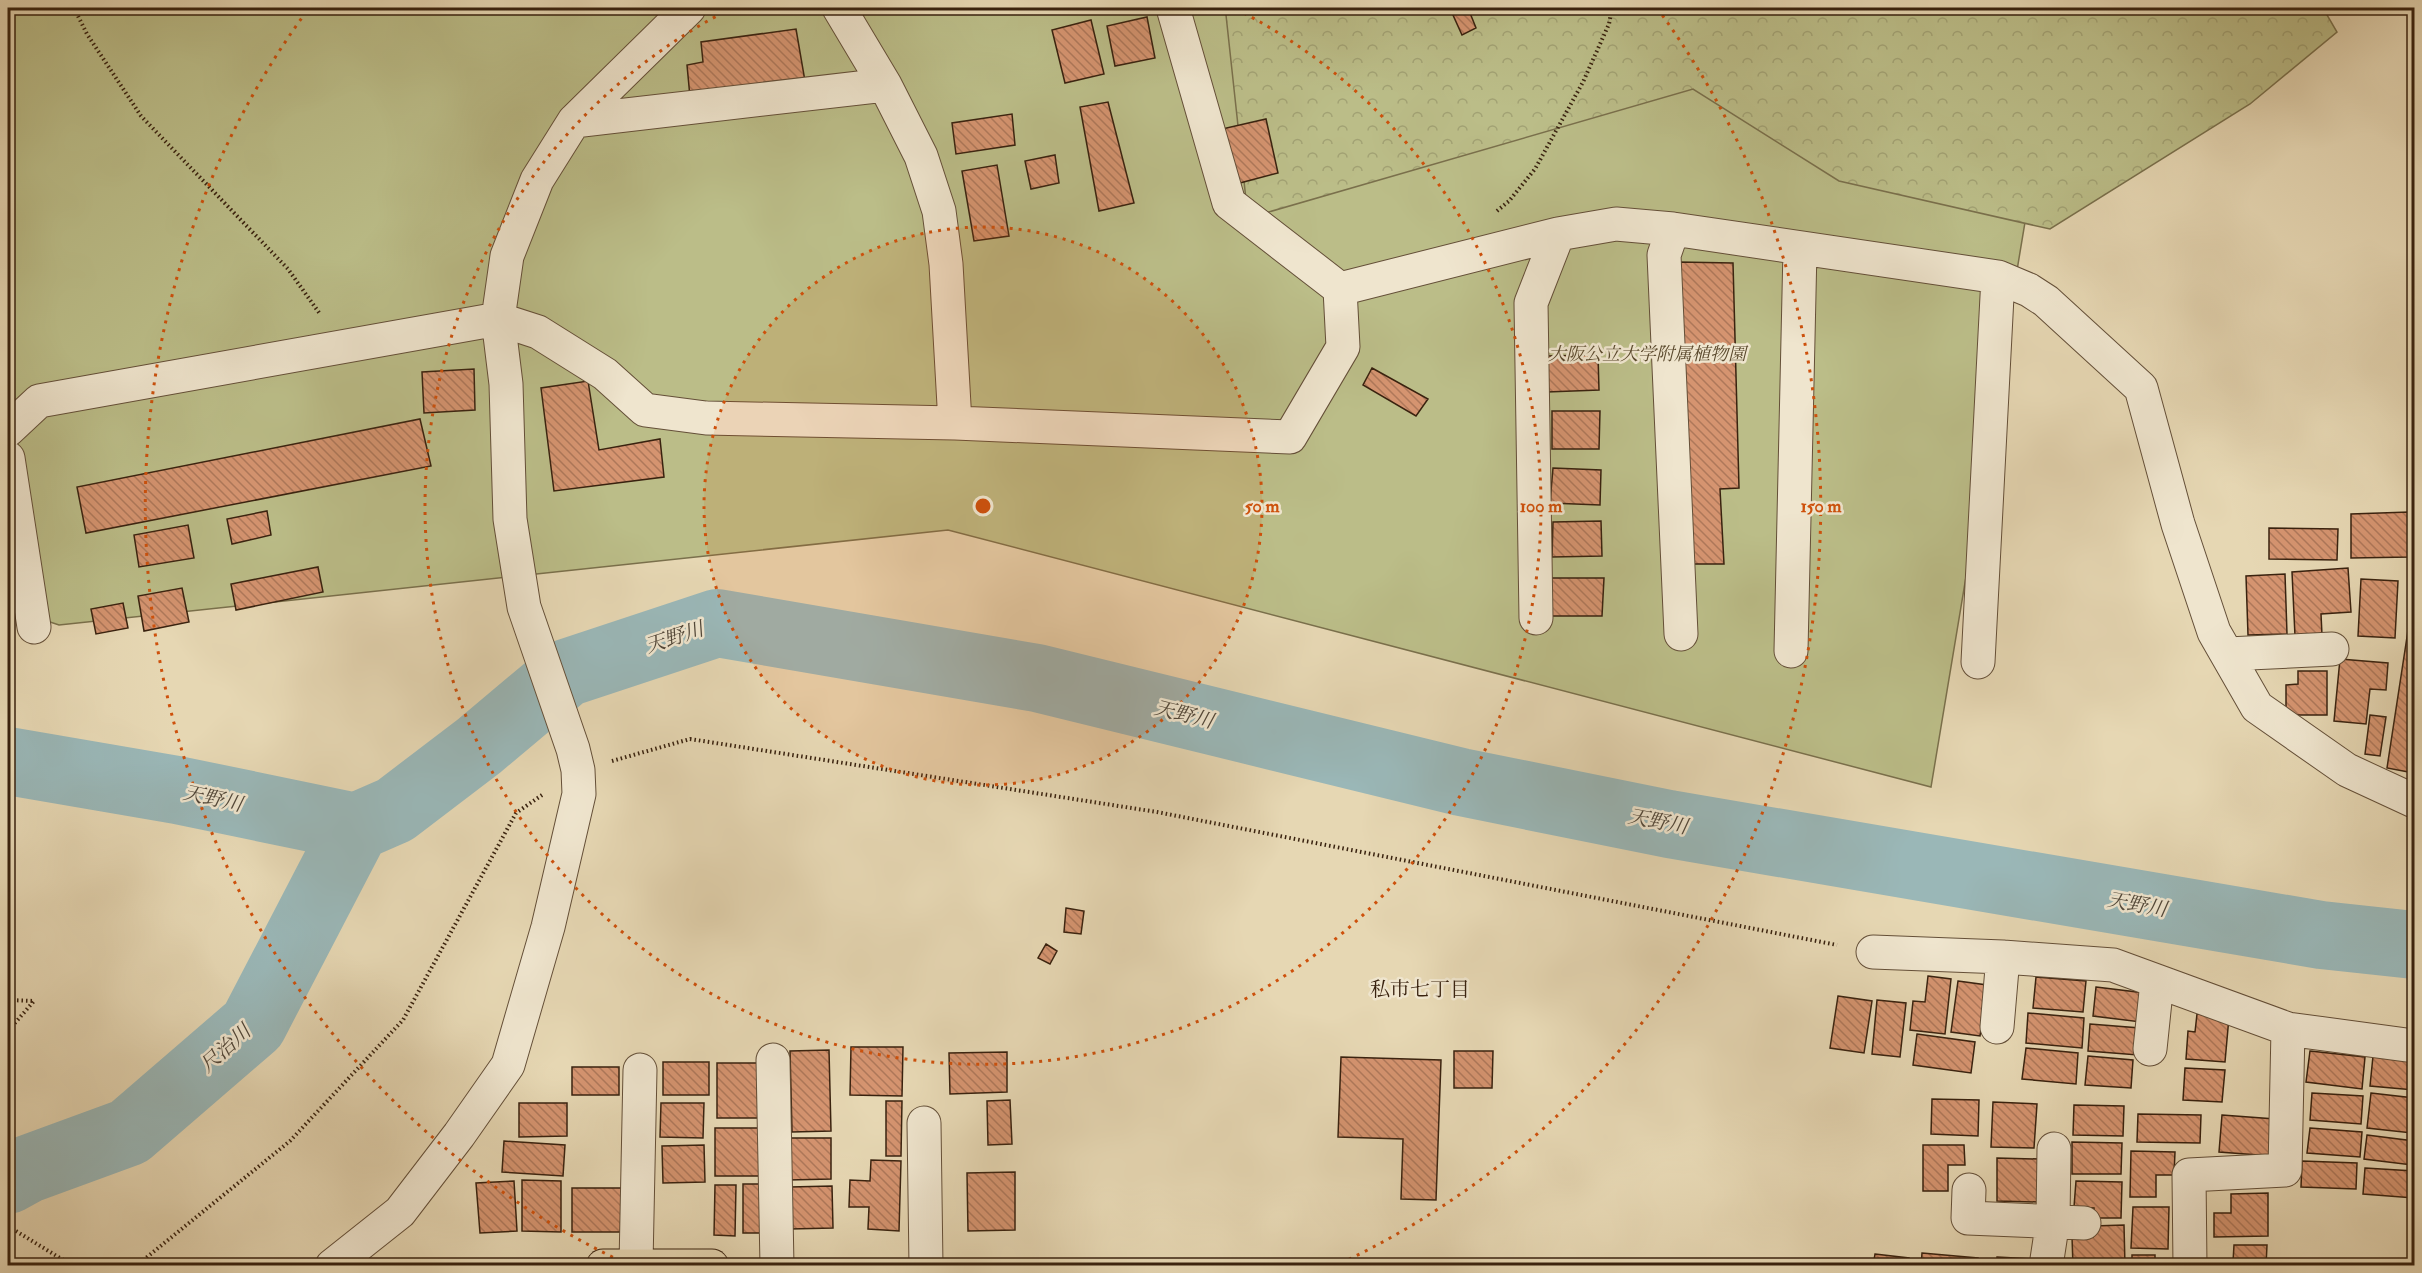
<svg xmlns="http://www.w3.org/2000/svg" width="2422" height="1273" font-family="'IM FELL Double Pica','Noto Serif JP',serif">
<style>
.green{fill:#bbbd88;stroke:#7a704c;stroke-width:1.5}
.forest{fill:url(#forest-crowns);stroke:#7a704c;stroke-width:1.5}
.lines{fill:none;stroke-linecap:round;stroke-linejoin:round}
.river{stroke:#9ab7b7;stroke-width:68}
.building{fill:url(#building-back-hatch);stroke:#39220f;stroke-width:1.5}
.minor-casing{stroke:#644f38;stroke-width:35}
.highway-casing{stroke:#39220f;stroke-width:35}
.path{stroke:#39220f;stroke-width:4;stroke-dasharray:1.5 3;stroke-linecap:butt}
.minor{stroke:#efe5ce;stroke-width:33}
.highway{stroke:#e6d7b3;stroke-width:33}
.ring{fill:none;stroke:#ce510c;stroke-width:3;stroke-dasharray:3 6}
.labels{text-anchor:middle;stroke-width:5;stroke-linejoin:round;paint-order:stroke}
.park-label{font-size:18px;font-style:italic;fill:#5a492d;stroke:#efe5ce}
.water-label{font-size:20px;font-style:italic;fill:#514739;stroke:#efe5ce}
.neighbourhood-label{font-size:20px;fill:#39220f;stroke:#efe5ce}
.centre{fill:#ce510c;stroke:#efe5ce;stroke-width:3}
.ring-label{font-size:18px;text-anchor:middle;font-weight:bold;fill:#ce510c;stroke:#efe5ce;stroke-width:5;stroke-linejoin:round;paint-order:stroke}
</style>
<defs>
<pattern id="forest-crowns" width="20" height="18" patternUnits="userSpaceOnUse" patternTransform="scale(1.5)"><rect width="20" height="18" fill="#bbbd88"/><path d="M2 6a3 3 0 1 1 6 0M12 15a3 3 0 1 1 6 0" fill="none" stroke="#a2a274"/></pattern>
<pattern id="building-back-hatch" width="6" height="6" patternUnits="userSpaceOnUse" patternTransform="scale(1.5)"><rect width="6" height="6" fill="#d59470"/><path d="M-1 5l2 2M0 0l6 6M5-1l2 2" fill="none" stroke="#ae785a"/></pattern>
</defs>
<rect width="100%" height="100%" fill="#e6d7b3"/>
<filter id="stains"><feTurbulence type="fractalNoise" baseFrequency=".00333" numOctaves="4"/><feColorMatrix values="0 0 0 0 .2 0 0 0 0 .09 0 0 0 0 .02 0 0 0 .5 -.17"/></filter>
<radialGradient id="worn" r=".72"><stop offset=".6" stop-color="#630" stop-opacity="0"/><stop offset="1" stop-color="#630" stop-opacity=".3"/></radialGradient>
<path class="green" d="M8 8H2057L2059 18 1931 787 948 530 59 625 8 608Z"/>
<path class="forest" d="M1228 8H2323L2337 32 2250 104 2050 229 1839 181 1693 89 1248 218 1226 15Z"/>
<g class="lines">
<path class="river" d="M8 761 177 790 356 827 395 810 479 746 566 673 717 623 1037 678 1461 782 1669 824 2321 935 2414 945
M8 1180 28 1169 129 1132 253 1025 356 827"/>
</g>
<path class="building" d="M1468 8 1476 28 1462 35 1453 15Z
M1147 17 1155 58 1115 66 1107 26Z
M1091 20 1104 74 1065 83 1052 30Z
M796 29 805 81 690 97 687 65 703 62 701 42Z
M1108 102 1134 203 1099 211 1080 107Z
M1012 114 1015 145 956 154 952 123Z
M1266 119 1278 173 1236 184 1222 129Z
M1055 155 1059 183 1031 189 1025 161Z
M997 165 1009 236 974 241 962 171Z
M1678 262 1733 263 1739 488 1720 489 1724 564H1687Z
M1598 355 1599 390 1547 392V356Z
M1372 368 1428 399 1416 416 1363 385Z
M474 369 475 410 424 413 422 372Z
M588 381 599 450 660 439 664 477 554 491 541 388Z
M1552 411H1600L1599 449H1552Z
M420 419 431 466 86 533 77 487Z
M1553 468 1601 470 1600 505 1550 503Z
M267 511 271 535 232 544 227 519Z
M2409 512 2410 557 2351 558V514Z
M1601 521 1602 556 1552 557 1553 522Z
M188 525 194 558 139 567 134 535Z
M2269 528 2338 529 2337 560 2269 559Z
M318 567 323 592 236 610 231 584Z
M2348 568 2351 612 2321 614 2322 635 2295 636 2292 572Z
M2285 574 2287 634 2248 635 2246 576Z
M1551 578H1604L1602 616H1550Z
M2361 579 2398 581 2395 638 2358 636Z
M182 588 189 622 144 631 138 596Z
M2414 591V773L2387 768Z
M123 603 128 628 96 634 91 609Z
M2340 659 2388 663 2386 690 2370 689 2366 724 2334 721Z
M2298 671H2327V715H2286V685L2298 684Z
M2370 715 2386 717 2380 756 2365 754Z
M1066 908 1084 911 1081 934 1064 932Z
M1046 944 1057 951 1050 964 1038 958Z
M1928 976 1951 979 1945 1034 1910 1030 1913 1001 1925 1002Z
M2036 977 2086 981 2083 1012 2033 1008Z
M1958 981 1987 985 1980 1036 1951 1032Z
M2096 987 2145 993 2141 1022 2093 1016Z
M1838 996 1872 1001 1864 1053 1830 1048Z
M1877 1000 1906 1003 1900 1057 1872 1054Z
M2028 1013 2084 1018 2082 1048 2026 1043Z
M2197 1014 2229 1017 2225 1062 2186 1059 2188 1031 2195 1032Z
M2090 1024 2140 1028 2138 1055 2088 1051Z
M1917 1034 1975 1042 1971 1073 1913 1065Z
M851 1047H903L902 1096 850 1095Z
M2026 1048 2078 1053 2076 1084 2022 1079Z
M829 1050 831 1131 792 1132 790 1051Z
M1454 1051H1493L1492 1088H1454Z
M2310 1051 2365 1057 2362 1089 2306 1082Z
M1007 1052V1092L950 1094 949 1053Z
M2088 1056 2133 1060 2131 1088 2085 1085Z
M2373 1056 2414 1060V1090L2370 1086Z
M1341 1057 1441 1060 1436 1200 1401 1199 1403 1139 1338 1137Z
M663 1062H709V1095H663Z
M717 1063H757L758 1118H717Z
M572 1067H619V1095H572Z
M2185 1068 2225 1070 2222 1102 2183 1100Z
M2312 1093 2363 1096 2361 1124 2310 1120Z
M2371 1093 2414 1098 2412 1133 2367 1128Z
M1932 1099 1979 1100 1978 1136 1931 1134Z
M1010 1100 1012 1144 988 1145 987 1101Z
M886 1101H902L901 1156H886Z
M1993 1102 2037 1104 2034 1148 1991 1147Z
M519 1103H567V1136L519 1137Z
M661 1103H704L703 1138 660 1137Z
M2074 1105 2124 1106 2123 1136 2073 1135Z
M2138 1114 2201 1115 2200 1143 2137 1142Z
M2222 1115 2275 1119 2272 1156 2219 1152Z
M715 1128H760V1176H715Z
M2310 1128 2362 1132 2360 1157 2307 1153Z
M2367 1135 2414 1141 2412 1165 2364 1159Z
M788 1138H831V1179L788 1180Z
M504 1141 565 1145 563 1176 502 1172Z
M2072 1142 2122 1143 2121 1174H2072Z
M704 1145 705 1182 663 1183 662 1146Z
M1923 1145H1964L1965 1165H1948V1191H1923Z
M2131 1151 2175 1152 2174 1175H2156V1197H2130Z
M1997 1158 2039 1159 2038 1202 1997 1201Z
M871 1160 901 1161 899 1231 868 1229 869 1207H849L850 1180 870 1181Z
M2302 1161 2357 1163 2356 1189 2301 1187Z
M2365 1168 2414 1171V1198L2363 1194Z
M1015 1172V1230L968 1231 967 1173Z
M522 1180 561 1181V1232L522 1231Z
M514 1181 517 1231 480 1233 476 1183Z
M2076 1181 2122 1182 2121 1218H2094V1208L2074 1207Z
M743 1184H767V1233H743Z
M715 1185H736L735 1236 714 1235Z
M832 1186 833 1228 790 1229V1187Z
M572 1188H625V1232H572Z
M2268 1193V1236L2214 1237V1213H2231V1194Z
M2133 1207H2169L2168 1249 2131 1248Z
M2124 1225 2125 1266H2073L2072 1237H2093V1226Z
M2234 1245H2267L2266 1266H2218V1261L2233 1262Z
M1922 1253 1978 1258V1266H1921Z
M1875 1254 1909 1258 1908 1266H1873Z
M2132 1255H2155V1264L2171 1266H2132Z
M1997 1257 2033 1259V1266H1996Z"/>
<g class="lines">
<defs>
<path id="minor" d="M839 8 885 85 921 156 939 211 946 264 955 423
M1173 8 1229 203 1340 289 1558 234 1616 224 1673 229 1998 277 2029 290 2046 301 2141 388 2178 524 2214 632 2257 707 2347 770 2414 801
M574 121 885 85
M1673 229 1664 255 1681 634
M8 430 39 401 498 319 538 332 605 374 645 410 706 418 955 423 1290 437 1343 347 1340 289
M8 458 34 627
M1536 618 1531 303 1558 234
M1791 651 1800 249
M2228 654 2332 649
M1978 662 1998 277
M1873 952 2003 957 2113 965 2288 1029 2414 1046
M1997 1027 2003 957
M2150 1049 2157 982
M773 1060 777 1266
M924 1123 926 1266
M1969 1190 1968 1218 2084 1223
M636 1264 640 1070
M332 1266 400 1212 459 1135 508 1065 548 927 579 794 578 770 573 749 524 607 510 519 506 384 498 319 507 256 537 180 574 121 689 8
M2046 1266 2053 1220 2054 1149
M2190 1266 2189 1175 2285 1170 2288 1029"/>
<path id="highway" d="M603 1266H712"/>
</defs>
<use href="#minor" class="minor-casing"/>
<use href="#highway" class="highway-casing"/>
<path class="path" d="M74 8 87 34 141 116 288 269 320 314
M1497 211 1509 201 1535 169 1583 82 1609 24 1612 8
M612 761 690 739 1157 812 1837 945
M8 1000 34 1001 8 1031
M8 1221 11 1228 73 1266
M136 1266 290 1141 403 1020 516 813 542 795"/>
<use href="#minor" class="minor"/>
<use href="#highway" class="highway"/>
</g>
<circle cx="983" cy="506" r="279" fill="#ce510c" fill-opacity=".12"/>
<g class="ring">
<circle cx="983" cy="506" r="279"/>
<path d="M1236 9A558 558 0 1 1 730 9"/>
<path d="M629 1265A838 838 0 0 1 309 8M1657 8A838 838 0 0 1 1337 1265"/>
</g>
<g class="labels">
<g class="park-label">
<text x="1647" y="360">大阪公立大学附属植物園</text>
</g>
<g class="water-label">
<text transform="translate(674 637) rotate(-18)" y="7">天野川</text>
<text transform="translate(1184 714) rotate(14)" y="7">天野川</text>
<text transform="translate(213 798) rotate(12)" y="7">天野川</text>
<text transform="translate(1658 821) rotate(11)" y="7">天野川</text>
<text transform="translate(2137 904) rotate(10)" y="7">天野川</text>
<text transform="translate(225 1048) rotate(-42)" y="7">尺治川</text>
</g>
<g class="neighbourhood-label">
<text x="1420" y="996">私市七丁目</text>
</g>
</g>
<circle cx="983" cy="506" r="9" class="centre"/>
<g class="ring-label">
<text x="1262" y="512">50 m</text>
<text x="1541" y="512">100 m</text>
<text x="1821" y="512">150 m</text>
</g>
<rect width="2422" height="1273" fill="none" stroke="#e6d7b3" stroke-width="30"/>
<rect x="9" y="9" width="2404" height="1255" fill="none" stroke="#39220f" stroke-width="3"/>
<rect x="15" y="15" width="2392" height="1243" fill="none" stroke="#39220f" stroke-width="1.5"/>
<rect width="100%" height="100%" filter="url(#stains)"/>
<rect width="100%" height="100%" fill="url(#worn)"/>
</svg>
